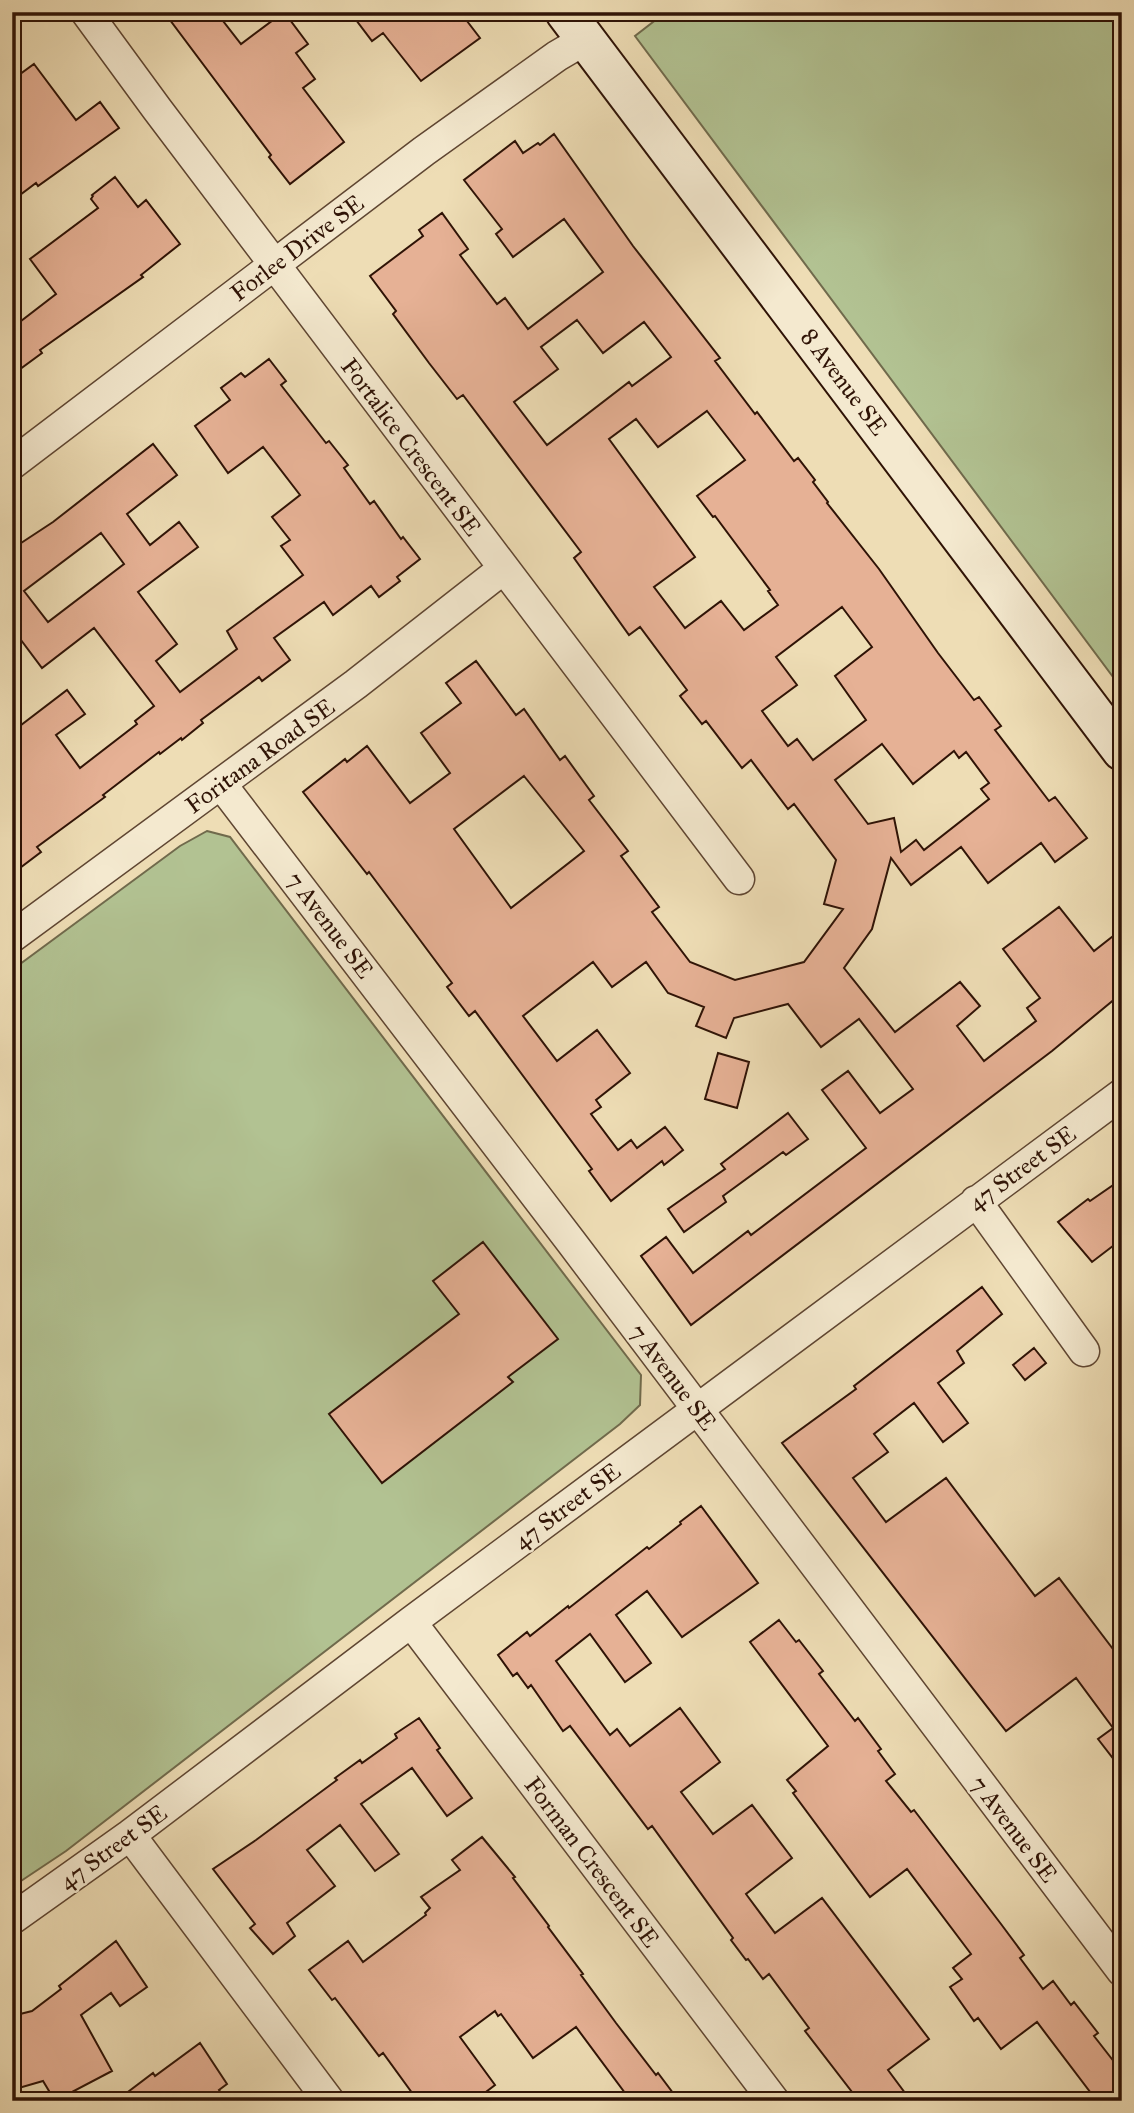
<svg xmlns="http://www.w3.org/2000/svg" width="1134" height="2113" font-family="'IM FELL Great Primer',serif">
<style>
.green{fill:#b2c292;stroke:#706a4c;stroke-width:2}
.building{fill:#e6b195;stroke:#2f1306;stroke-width:2;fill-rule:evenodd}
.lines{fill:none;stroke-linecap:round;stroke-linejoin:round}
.street-casing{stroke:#5f4632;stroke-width:33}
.secondary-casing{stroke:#2f1306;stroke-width:42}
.street{stroke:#f4e9cf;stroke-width:30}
.secondary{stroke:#f4e9cf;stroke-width:38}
.labels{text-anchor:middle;stroke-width:5;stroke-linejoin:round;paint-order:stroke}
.street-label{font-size:24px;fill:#2f1306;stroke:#f4e9cf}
</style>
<rect width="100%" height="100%" fill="#eeddb5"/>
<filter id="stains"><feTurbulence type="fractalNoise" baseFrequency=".00286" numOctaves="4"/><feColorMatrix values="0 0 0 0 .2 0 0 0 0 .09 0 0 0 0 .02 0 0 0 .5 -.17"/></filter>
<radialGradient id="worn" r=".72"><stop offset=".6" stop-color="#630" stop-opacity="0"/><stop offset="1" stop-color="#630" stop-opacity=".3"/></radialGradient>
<path class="green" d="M666 12H1122V689L635 36Z
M207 831 230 837 641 1375 640 1405 620 1424 66 1851 12 1887V970L180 846Z"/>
<path class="building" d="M164 12H216L241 44 284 12 308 44 296 53 315 79 303 88 344 142 290 184 269 157 271 155Z
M350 12H460L480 38 421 81 383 33 372 41Z
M34 64 76 120 100 102 119 128 38 186 36 183 12 201V80Z
M554 134 633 246 720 358 715 361 755 414 757 412 794 461 798 458 815 480 813 482 828 502 827 503 879 569 938 653 974 700 979 697 1001 726 995 730 1049 801 1055 797 1087 838 1055 862 1041 843 988 883 961 847 911 885 891 858 872 929 844 968 895 1032 960 982 980 1006 957 1026 984 1061 1036 1021 1027 1008 1040 998 1003 949 1059 907 1094 951 1122 929V993L1052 1051 691 1325 641 1256 666 1237 693 1273 748 1231 751 1235 866 1148 822 1090 848 1071 880 1113 913 1089 859 1019 821 1047 788 1004 734 1018 726 1038 696 1026 704 1007 668 993 646 962 612 987 593 962 523 1016 557 1061 597 1030 630 1073 596 1100 601 1107 591 1114 618 1150 631 1140 637 1148 665 1127 683 1150 664 1165 662 1161 611 1201 589 1171 592 1169 475 1011 469 1016 447 987 452 983 408 924 369 872 367 874 303 792 345 759 347 762 367 746 410 803 450 773 421 733 461 703 446 683 476 661 516 715 524 709 560 760 565 756 594 796 589 800 628 851 621 856 659 907 652 912 690 962 735 980 804 962 843 909 824 904 836 860 794 804 788 809 751 760 742 768 706 721 702 724 680 696 687 690 640 627 629 635 574 558 581 552 463 395 457 399 429 363 393 314 396 311 370 276 423 236 419 230 442 213 468 249 460 255 497 304 505 298 528 329 603 272 564 219 513 257 496 234 502 229 464 180 515 141 523 153 538 143 540 145ZM577 320 603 353 644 322 671 357 632 386 629 382 547 445 514 402 558 369 541 347ZM707 411 745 460 697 496 713 517 715 516 770 590 768 591 778 605 744 630 721 601 685 628 654 587 695 557 609 439 636 419 658 447ZM842 607 872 647 835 676 866 720 813 760 797 739 788 746 762 711 797 685 776 657ZM882 744 913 784 954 751 959 758 966 752 989 783 981 789 989 799 924 850 916 840 901 852 894 818 868 824 835 780ZM524 776 584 851 511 908 454 829Z
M115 177 138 207 146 200 180 244 141 275 143 277 40 350 42 353 12 375V328L56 294 30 259 98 208 91 199 93 196 92 195Z
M269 359 286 381 281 385 326 443 329 441 348 465 344 468 370 504 374 501 401 539 403 537 420 559 397 577 400 581 379 597 371 586 333 615 324 602 274 638 290 660 262 681 259 677 201 720 203 723 182 740 181 738 160 754 159 752 103 795 105 797 37 847 41 852 12 874V732L67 690 85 714 56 735 80 768 137 724 135 721 154 706 94 628 42 668 12 628V549L53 522 153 444 177 475 127 514 150 545 179 522 198 547 138 592 177 644 156 661 180 692 237 649 227 631 303 575 281 546 290 540 272 517 300 495 263 447 228 473 195 426 230 400 221 388 241 373 245 377ZM101 533 124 564 48 622 24 591Z
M718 1053 749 1062 737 1108 705 1099Z
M788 1113 808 1139 786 1155 783 1152 723 1196 726 1202 684 1232 668 1209 725 1169 721 1164Z
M1122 1179V1239L1092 1262 1058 1222 1088 1199 1090 1201Z
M483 1242 558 1339 508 1377 513 1382 382 1483 329 1414 459 1314 433 1281Z
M982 1287 1002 1314 957 1351 964 1363 938 1383 968 1423 943 1442 914 1403 874 1434 888 1452 853 1478 886 1522 946 1478 1035 1596 1059 1578 1122 1661V1770L1098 1739 1113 1728 1076 1678 1006 1731 782 1443 856 1389 854 1386Z
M1034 1348 1046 1363 1025 1380 1013 1365Z
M701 1506 758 1583 682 1637 647 1591 616 1615 651 1663 625 1682 590 1634 556 1661 610 1735 617 1729 630 1746 680 1708 720 1762 681 1792 713 1834 752 1805 792 1858 746 1894 775 1933 822 1898 929 2039 888 2070 911 2101H859L805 2031 809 2028 769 1974 763 1979 748 1959 746 1960 731 1940 733 1938 652 1826 648 1829 570 1726 563 1731 531 1685 528 1688 517 1673 513 1676 498 1655 527 1632 530 1636 568 1606 569 1608 647 1547 649 1549 681 1524 680 1522Z
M779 1620 796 1642 799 1640 823 1671 819 1674 855 1721 858 1718 881 1749 878 1751 895 1774 886 1781 911 1812 914 1810 1001 1924 1024 1955 1020 1958 1043 1989 1053 1981 1071 2005 1074 2002 1098 2033 1094 2036 1122 2072V2101H1097L1037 2022 1001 2049 978 2018 974 2021 950 1987 962 1979 953 1968 971 1954 907 1869 870 1897 793 1793 796 1791 787 1780 828 1746 750 1642Z
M419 1718 440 1748 437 1750 472 1798 447 1816 412 1768 361 1804 399 1854 375 1871 340 1825 307 1850 335 1886 287 1923 295 1936 273 1954 250 1928 255 1924 213 1869 256 1840 337 1780 335 1778 360 1760 362 1763 397 1738 395 1734Z
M482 1837 515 1877 513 1878 549 1926 548 1927 583 1974 581 1975 616 2023 656 2075 658 2073 679 2101H631L576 2027 533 2058 501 2014 498 2016 495 2011 460 2037 495 2085 474 2101H418L383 2053 379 2056 335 1998 332 2000 309 1970 348 1941 363 1962 426 1915 425 1913 430 1908 421 1897 460 1870 452 1860Z
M116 1941 147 1987 120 2006 111 1993 81 2015 112 2071 55 2101 43 2081 12 2090V2016L32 2011 61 1989 59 1986Z
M200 2043 227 2084 219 2090 227 2101H116L153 2073 155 2076Z"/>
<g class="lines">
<defs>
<path id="street" d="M86 12 157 109 739 879
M12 464 424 151 557 56 586 39
M221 784 572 1243 1122 1971
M12 937 356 684 503 569
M976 1201 1084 1351
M411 1622 774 2101
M130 1835 329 2101
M12 1919 130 1835 411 1622 1122 1094"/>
<path id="secondary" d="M565 12 1122 751"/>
</defs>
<use href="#street" class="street-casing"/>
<use href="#secondary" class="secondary-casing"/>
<use href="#street" class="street"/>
<use href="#secondary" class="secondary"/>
</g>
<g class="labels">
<g class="street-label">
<text transform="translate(297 248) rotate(-37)" y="8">Forlee Drive SE</text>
<text transform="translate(844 382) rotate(53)" y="8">8 Avenue SE</text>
<text transform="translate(411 447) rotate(53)" y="8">Fortalice Crescent SE</text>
<text transform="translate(260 756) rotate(-36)" y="8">Foritana Road SE</text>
<text transform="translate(330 925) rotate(53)" y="8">7 Avenue SE</text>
<text transform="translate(1022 1168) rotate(-36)" y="8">47 Street SE</text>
<text transform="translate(673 1377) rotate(53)" y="8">7 Avenue SE</text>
<text transform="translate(567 1506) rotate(-37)" y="8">47 Street SE</text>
<text transform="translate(1014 1829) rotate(53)" y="8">7 Avenue SE</text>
<text transform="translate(113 1847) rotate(-36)" y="8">47 Street SE</text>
<text transform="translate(592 1862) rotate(53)" y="8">Forman Crescent SE</text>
</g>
</g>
<rect width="1134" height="2113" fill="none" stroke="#eeddb5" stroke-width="42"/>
<rect x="14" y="14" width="1106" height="2085" fill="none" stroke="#2f1306" stroke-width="3.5"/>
<rect x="21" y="21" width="1092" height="2071" fill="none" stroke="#2f1306" stroke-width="2"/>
<rect width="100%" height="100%" filter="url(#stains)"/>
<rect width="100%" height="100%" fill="url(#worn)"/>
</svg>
